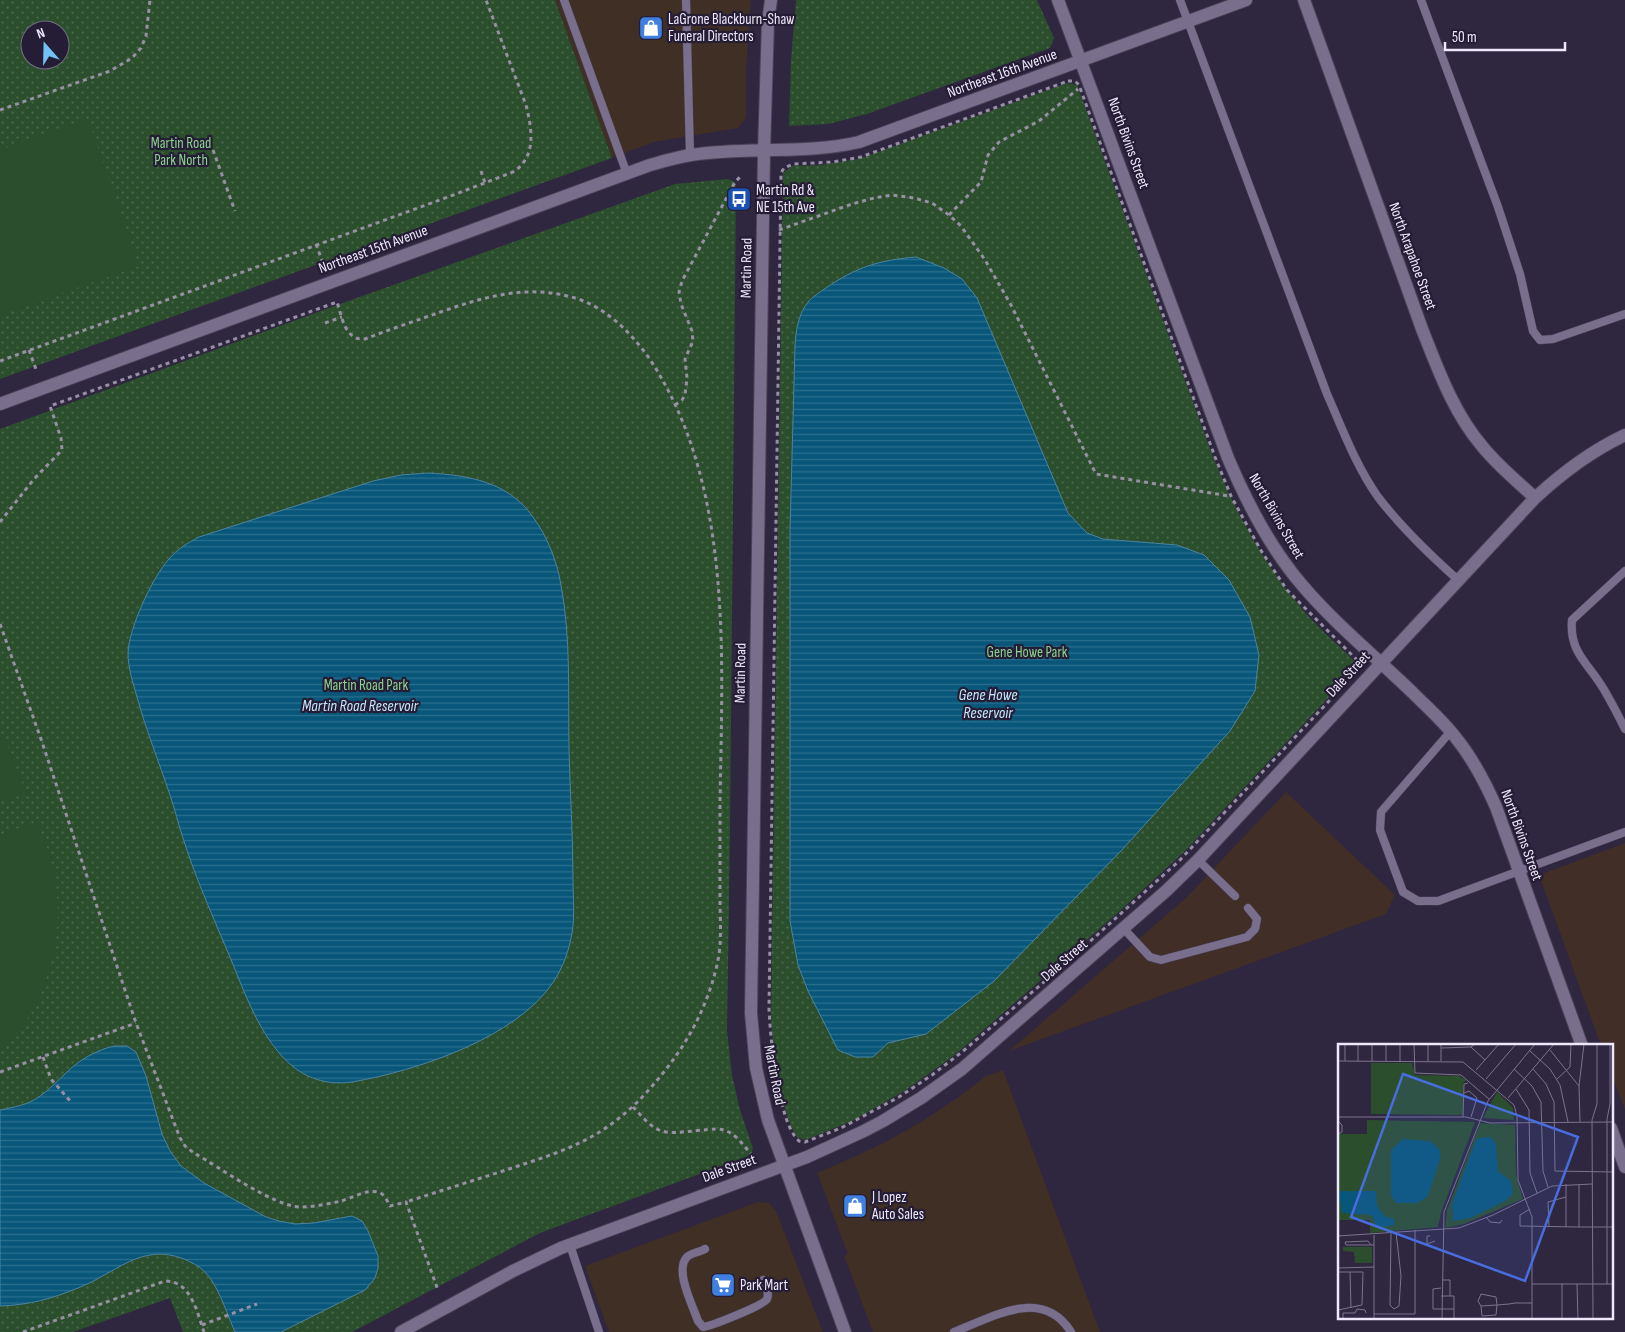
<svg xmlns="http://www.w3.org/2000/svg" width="1625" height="1332" font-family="'Sofia Sans Condensed',sans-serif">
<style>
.commercial{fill:#3f2f25}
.education{fill:#402e27}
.grass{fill:url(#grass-dots);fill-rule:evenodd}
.garden{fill:#2b4f2c}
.water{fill:url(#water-rules);stroke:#4d83a0}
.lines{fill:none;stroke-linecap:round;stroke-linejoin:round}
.lane-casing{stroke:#4b4359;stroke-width:9}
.street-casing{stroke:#4b4359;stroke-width:14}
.secondary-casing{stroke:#4b4359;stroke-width:14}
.path{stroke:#9790a5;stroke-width:3;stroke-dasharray:4 4;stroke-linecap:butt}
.lane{stroke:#796f8d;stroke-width:8}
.street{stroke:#796f8d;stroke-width:12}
.secondary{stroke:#796f8d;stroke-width:12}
.labels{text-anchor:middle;stroke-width:4.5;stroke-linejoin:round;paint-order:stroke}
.poi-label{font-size:15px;fill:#eee9fa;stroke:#251c35;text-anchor:start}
.street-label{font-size:15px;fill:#eee9fa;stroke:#251c35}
.park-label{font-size:15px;fill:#8cd28e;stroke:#251c35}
.water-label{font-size:16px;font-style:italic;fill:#c4e7fd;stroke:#251c35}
.inset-road{fill:none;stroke:#7b748a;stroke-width:1}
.view{fill:#476ddf;fill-opacity:0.15;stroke:#476ddf;stroke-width:2.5}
.inset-edge{fill:none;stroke:#eee9fa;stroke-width:2.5}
</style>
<defs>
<pattern id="grass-dots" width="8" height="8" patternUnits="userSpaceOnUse" patternTransform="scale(1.25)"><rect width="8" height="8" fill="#2b4f2c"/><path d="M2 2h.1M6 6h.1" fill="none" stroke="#4a684c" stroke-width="1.8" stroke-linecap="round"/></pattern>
<pattern id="water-rules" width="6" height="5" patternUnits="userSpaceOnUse" patternTransform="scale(1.25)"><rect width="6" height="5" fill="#08577a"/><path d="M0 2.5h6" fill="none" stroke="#2c6f8e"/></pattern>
</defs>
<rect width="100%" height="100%" fill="#2f2640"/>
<path class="commercial" d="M555 0H751L746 70V118L738 128 654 142 612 158Z
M1003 1070 1100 1332H873L844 1256 848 1254 817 1173 854 1157 887 1141 921 1122 960 1096 986 1076Z
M758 1202 769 1203 776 1211 823 1332H609L585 1266Z"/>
<path class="education" d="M1286 792 1395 895 1386 914 1009 1051 1186 898Z
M1625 843V1110L1611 1073V1046H1601L1539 875Z"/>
<path class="grass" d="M0 0H555L612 158 0 379ZM30 30H60V60H30Z
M796 0H1037L1054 38 1050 48 867 114 828 124 789 126 791 61Z
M1067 83 1077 85 1213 457C1235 511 1262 561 1299 605 1315 626 1337 643 1355 662L1356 668 1185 851 1121 910 956 1054 906 1090 852 1121 805 1140 797 1137C779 1107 774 1053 771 1018L783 173 792 166 821 165 859 159Z
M728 179 735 182 736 185 730 831 727 1031 732 1075 740 1110 753 1148 751 1155 540 1233 352 1332H183L170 1298 73 1332H0V429L329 308 675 184Z"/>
<path class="garden" d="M88 119 139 266 0 315V150Z
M0 733 8 747 26 792 0 802Z
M36 822C43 837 50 852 53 869 68 933 47 1007 0 1053V835Z"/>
<path class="water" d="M916 257 944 268 962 279 977 298 1068 513 1087 533 1103 539 1177 545 1204 555 1229 580 1250 617 1259 655 1255 691 1230 731 1120 852 994 981 926 1034 888 1043 873 1057H855L838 1050 808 991 798 965 790 921V531L795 346C796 330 798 315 808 302 812 297 820 292 826 288 856 267 880 260 916 257Z
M428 473C468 475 509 482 533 517 547 536 557 561 561 585 571 638 568 694 569 748 570 792 573 837 573 881 573 898 575 917 572 933 569 951 563 967 554 981 517 1038 416 1071 352 1082 323 1086 299 1076 280 1054 257 1027 245 994 232 962 215 921 196 880 183 838 178 824 175 809 170 795 159 762 146 730 137 697 133 683 128 668 128 653 129 628 152 578 169 559 177 549 188 543 199 537L373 481 401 475Z
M114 1046H127L136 1052 146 1076 162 1134 170 1151 181 1166 204 1183 266 1217 279 1221 295 1224 313 1223 352 1216 362 1221 368 1231 378 1256V1268L375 1278 365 1290 281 1332H235C227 1314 218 1284 204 1271 199 1266 191 1262 184 1259 141 1242 115 1274 78 1288 51 1299 29 1305 0 1306V1110C10 1108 21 1106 30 1102 45 1095 55 1083 67 1072 79 1060 97 1050 114 1046Z"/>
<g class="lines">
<defs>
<path id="lane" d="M564 0 627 174
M686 0 690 155
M1180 0 1327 394C1342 428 1356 466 1378 497 1401 527 1429 554 1457 579
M1421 0 1498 207 1520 274 1533 331 1540 340 1553 339 1625 314
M1625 571 1572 620C1569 652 1588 663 1603 688 1611 701 1618 715 1625 729
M1451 731 1381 812 1380 830 1403 892 1418 901H1438L1625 832
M1198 860 1235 896
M1124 929 1150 957 1161 960 1247 937 1255 929 1257 919 1248 908
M570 1245 599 1332
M705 1249C700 1252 691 1253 687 1257 674 1270 693 1306 698 1321L703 1327C712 1326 764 1305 767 1299 770 1293 765 1285 763 1280
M954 1332C993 1317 1042 1286 1071 1332"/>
<path id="street" d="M1058 0 1228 458C1247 503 1270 548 1302 585 1336 625 1377 658 1414 694 1428 708 1444 722 1456 738 1473 759 1485 782 1496 807L1582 1046
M1304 0 1422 329C1438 369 1453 412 1482 446 1497 465 1517 481 1535 498
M1611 1128 1625 1167
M401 1332 513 1271 561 1248 807 1157 864 1131 883 1121 921 1098 962 1069 1166 891 1198 860 1535 498C1562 473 1591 451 1625 435"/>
<path id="secondary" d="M771 0 768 22 764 151 751 1013 756 1068 768 1120 845 1332
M0 404 650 165C664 161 677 157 691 155 747 146 804 155 859 142L1246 0"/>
</defs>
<use href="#lane" class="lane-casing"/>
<use href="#street" class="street-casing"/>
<use href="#secondary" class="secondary-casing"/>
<path class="path" d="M1068 81H1075L1079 85 1215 457 1231 496 1260 549 1287 590 1358 661 1360 665 1358 670 1179 861 1065 964 962 1052 932 1075 899 1097 841 1128 805 1142 799 1141C778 1123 770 1036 769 1008L781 173 784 168 793 164 833 162 861 157Z
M0 110 110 71 132 58 141 48 146 36 150 0
M213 150 235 211
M481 171 485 183
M949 215 981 182 988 155 999 142 1039 121 1078 89
M779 230 852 204 874 198 892 195 914 198 932 203 949 215 961 226 985 260 1011 305 1096 474 1229 496
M316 244 324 266
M325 323 342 317
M29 350 37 372
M0 361 456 194 513 172C537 157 532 129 526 105L486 0
M675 405 682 400 685 395 687 378 685 359 693 341 692 331 681 304 679 292 682 281 735 182 741 176
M0 522 34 479 62 450 61 438 50 406 337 302C342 317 345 341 365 339 388 330 412 322 435 314 483 297 530 282 581 300 610 311 634 336 651 361 734 488 722 659 720 804 720 835 720 867 720 899 720 919 722 940 718 960 711 996 693 1034 670 1064 654 1085 636 1106 614 1122 583 1146 545 1157 509 1169 475 1180 440 1191 406 1202
M0 624 42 742 136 1023 180 1138 185 1146 194 1153C219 1167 273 1206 300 1207 313 1207 328 1204 341 1201 352 1198 367 1189 378 1192 385 1194 387 1201 390 1206L406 1202 438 1290
M43 1057 51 1079 71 1102
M0 1072 136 1023
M633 1107C641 1115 648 1125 659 1130 666 1133 675 1133 682 1132 724 1129 726 1121 753 1157
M202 1325 257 1304
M23 1332 165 1281C191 1281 197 1312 204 1332"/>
<use href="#lane" class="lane"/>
<use href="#street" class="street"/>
<use href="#secondary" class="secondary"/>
</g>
<defs>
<symbol id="shop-square" viewBox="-11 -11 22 22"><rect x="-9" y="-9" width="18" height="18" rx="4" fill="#3f7fe0" stroke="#251c35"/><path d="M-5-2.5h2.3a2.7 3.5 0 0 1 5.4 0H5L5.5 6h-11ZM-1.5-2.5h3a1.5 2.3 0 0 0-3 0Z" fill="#fff"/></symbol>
<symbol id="bus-square" viewBox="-11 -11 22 22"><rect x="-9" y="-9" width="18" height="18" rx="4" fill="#1a4fb4" stroke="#251c35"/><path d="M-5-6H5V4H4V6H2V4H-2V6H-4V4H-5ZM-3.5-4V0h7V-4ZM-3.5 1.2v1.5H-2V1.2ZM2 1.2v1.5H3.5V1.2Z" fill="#fff"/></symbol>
<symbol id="supermarket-square" viewBox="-11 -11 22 22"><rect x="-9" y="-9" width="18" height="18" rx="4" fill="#3f7fe0" stroke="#251c35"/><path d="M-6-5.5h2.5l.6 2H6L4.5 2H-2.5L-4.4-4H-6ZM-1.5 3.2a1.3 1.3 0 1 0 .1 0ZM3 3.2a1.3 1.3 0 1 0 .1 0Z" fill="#fff"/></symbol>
</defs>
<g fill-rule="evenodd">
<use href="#shop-square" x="637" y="14" width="28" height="28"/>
<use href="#bus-square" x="725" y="185" width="28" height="28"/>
<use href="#shop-square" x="841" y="1192" width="28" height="28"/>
<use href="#supermarket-square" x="709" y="1271" width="28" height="28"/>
</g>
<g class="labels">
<g class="poi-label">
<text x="668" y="24">LaGrone Blackburn-Shaw<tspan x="668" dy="17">Funeral Directors</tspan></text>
<text x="756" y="195">Martin Rd &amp;<tspan x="756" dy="17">NE 15th Ave</tspan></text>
<text x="872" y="1202">J Lopez<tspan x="872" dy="17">Auto Sales</tspan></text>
<text x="740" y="1290">Park Mart</text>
</g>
<g class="street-label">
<text transform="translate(1002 73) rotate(-20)" y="5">Northeast 16th Avenue</text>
<text transform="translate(1129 143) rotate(70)" y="5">North Bivins Street</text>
<text transform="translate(373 249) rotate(-20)" y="5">Northeast 15th Avenue</text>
<text transform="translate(1413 256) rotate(70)" y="5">North Arapahoe Street</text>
<text transform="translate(746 268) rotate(-89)" y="5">Martin Road</text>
<text transform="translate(1277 516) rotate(60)" y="5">North Bivins Street</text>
<text transform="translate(740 673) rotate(-89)" y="5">Martin Road</text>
<text transform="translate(1348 674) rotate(-47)" y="5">Dale Street</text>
<text transform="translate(1522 835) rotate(70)" y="5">North Bivins Street</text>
<text transform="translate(1064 960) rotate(-41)" y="5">Dale Street</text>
<text transform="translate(775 1075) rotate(79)" y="5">Martin Road</text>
<text transform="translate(729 1168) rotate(-20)" y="5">Dale Street</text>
</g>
<g class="park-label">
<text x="181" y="148">Martin Road<tspan x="181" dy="17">Park North</tspan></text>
<text x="1027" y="657">Gene Howe Park</text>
<text x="366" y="690">Martin Road Park</text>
</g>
<g class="water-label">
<text x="988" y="700">Gene Howe<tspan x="988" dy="18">Reservoir</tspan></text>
<text x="360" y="711">Martin Road Reservoir</text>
</g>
</g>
<g transform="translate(1338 1044)">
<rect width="275" height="275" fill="#2f2640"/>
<path d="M33 19H74L77 31 121 32 128 36 125 40V71L33 70ZM159 48 175 64 176 76 145 74ZM29 76 137 78 103 169 100 183 32 189V176H0V90H29ZM142 79 177 81 178 131 185 155 126 180 107 184 109 166ZM5 203H34V219H17L16 208 5 207Z" fill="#2b4f2c"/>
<path d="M41 46H70L69 64 41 63ZM0 91H7L5 115H0ZM11 91H20L30 97 37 116 11 114ZM37 119 36 129 29 139 20 144H10L12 120ZM0 120 6 121 9 144H0Z" fill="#2b4f2c"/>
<path d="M153 93 158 100 160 127 173 137 175 149 169 156 133 174 115 177 114 160 137 98 140 94ZM65 95 92 97 102 106V116L90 152 80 159H58L53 152V106ZM0 147H38L39 162 47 172 56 175V181L39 184 34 171 4 169Z" fill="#08577a"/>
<path class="inset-road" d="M7 0V17M34 0V17M48 0V17M62 0V17M76 0 77 29 123 31 151 55M90 0V17M133 3 147 16M103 4 133 3 137 0M212 6 241 42M192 7 212 25 222 41 230 78M0 17 125 18 176 61 179 72 180 136 194 173V275M20 17V0M103 17V0M176 25 194 42 203 58 205 127 210 143M195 25 208 40 216 58 217 127 275 128M138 26 161 0M148 35 178 0M219 35 232 23 233 0M178 45 191 66 192 129 199 149M126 49 131 47 139 54 133 73M170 54 216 0M0 73H128L152 79 275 78M125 73 126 40 130 39M0 77 4 81V88L0 90M242 78 241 42 246 0M228 140V183M192 165 182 171V182L241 183V140M149 174 152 178 162 179 164 176M211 183 210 158 228 153M241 183H275M53 189 52 261 56 265 61 262 63 232 58 188M36 191V275M0 192 121 184 155 171 214 142 254 140M92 192H89V200L97 197M33 201 30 197 7 198 8 201H36M0 224 36 223M0 228H25L24 261 0 266M12 228 13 264M104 236H112V252M194 240H275M224 240V275M239 240 240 275M269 240V75L272 60V0M103 244 95 245V265H116M103 252H116V275M143 262 144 272 158 271 159 261 158 253 143 250 140 257 143 262 159 261 171 260 177 259H194M36 270H77V186M5 275V269H17L19 265 27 266 28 269M104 275 106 168 150 57 197 0M255 275 254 76 259 60V0"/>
<path class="view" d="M65 30 240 93 187 237 13 173Z"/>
<rect width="275" height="275" class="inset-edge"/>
</g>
<g transform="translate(45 45) rotate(340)"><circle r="24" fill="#251c35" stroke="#756e84"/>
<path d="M0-4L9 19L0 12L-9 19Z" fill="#70c2f4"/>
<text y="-8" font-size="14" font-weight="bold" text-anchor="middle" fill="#eee9fa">N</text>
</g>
<path d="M1445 42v8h120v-8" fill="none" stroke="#eee9fa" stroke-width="2.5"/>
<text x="1452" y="42" font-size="15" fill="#eee9fa" stroke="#251c35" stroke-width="4" paint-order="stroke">50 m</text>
</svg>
